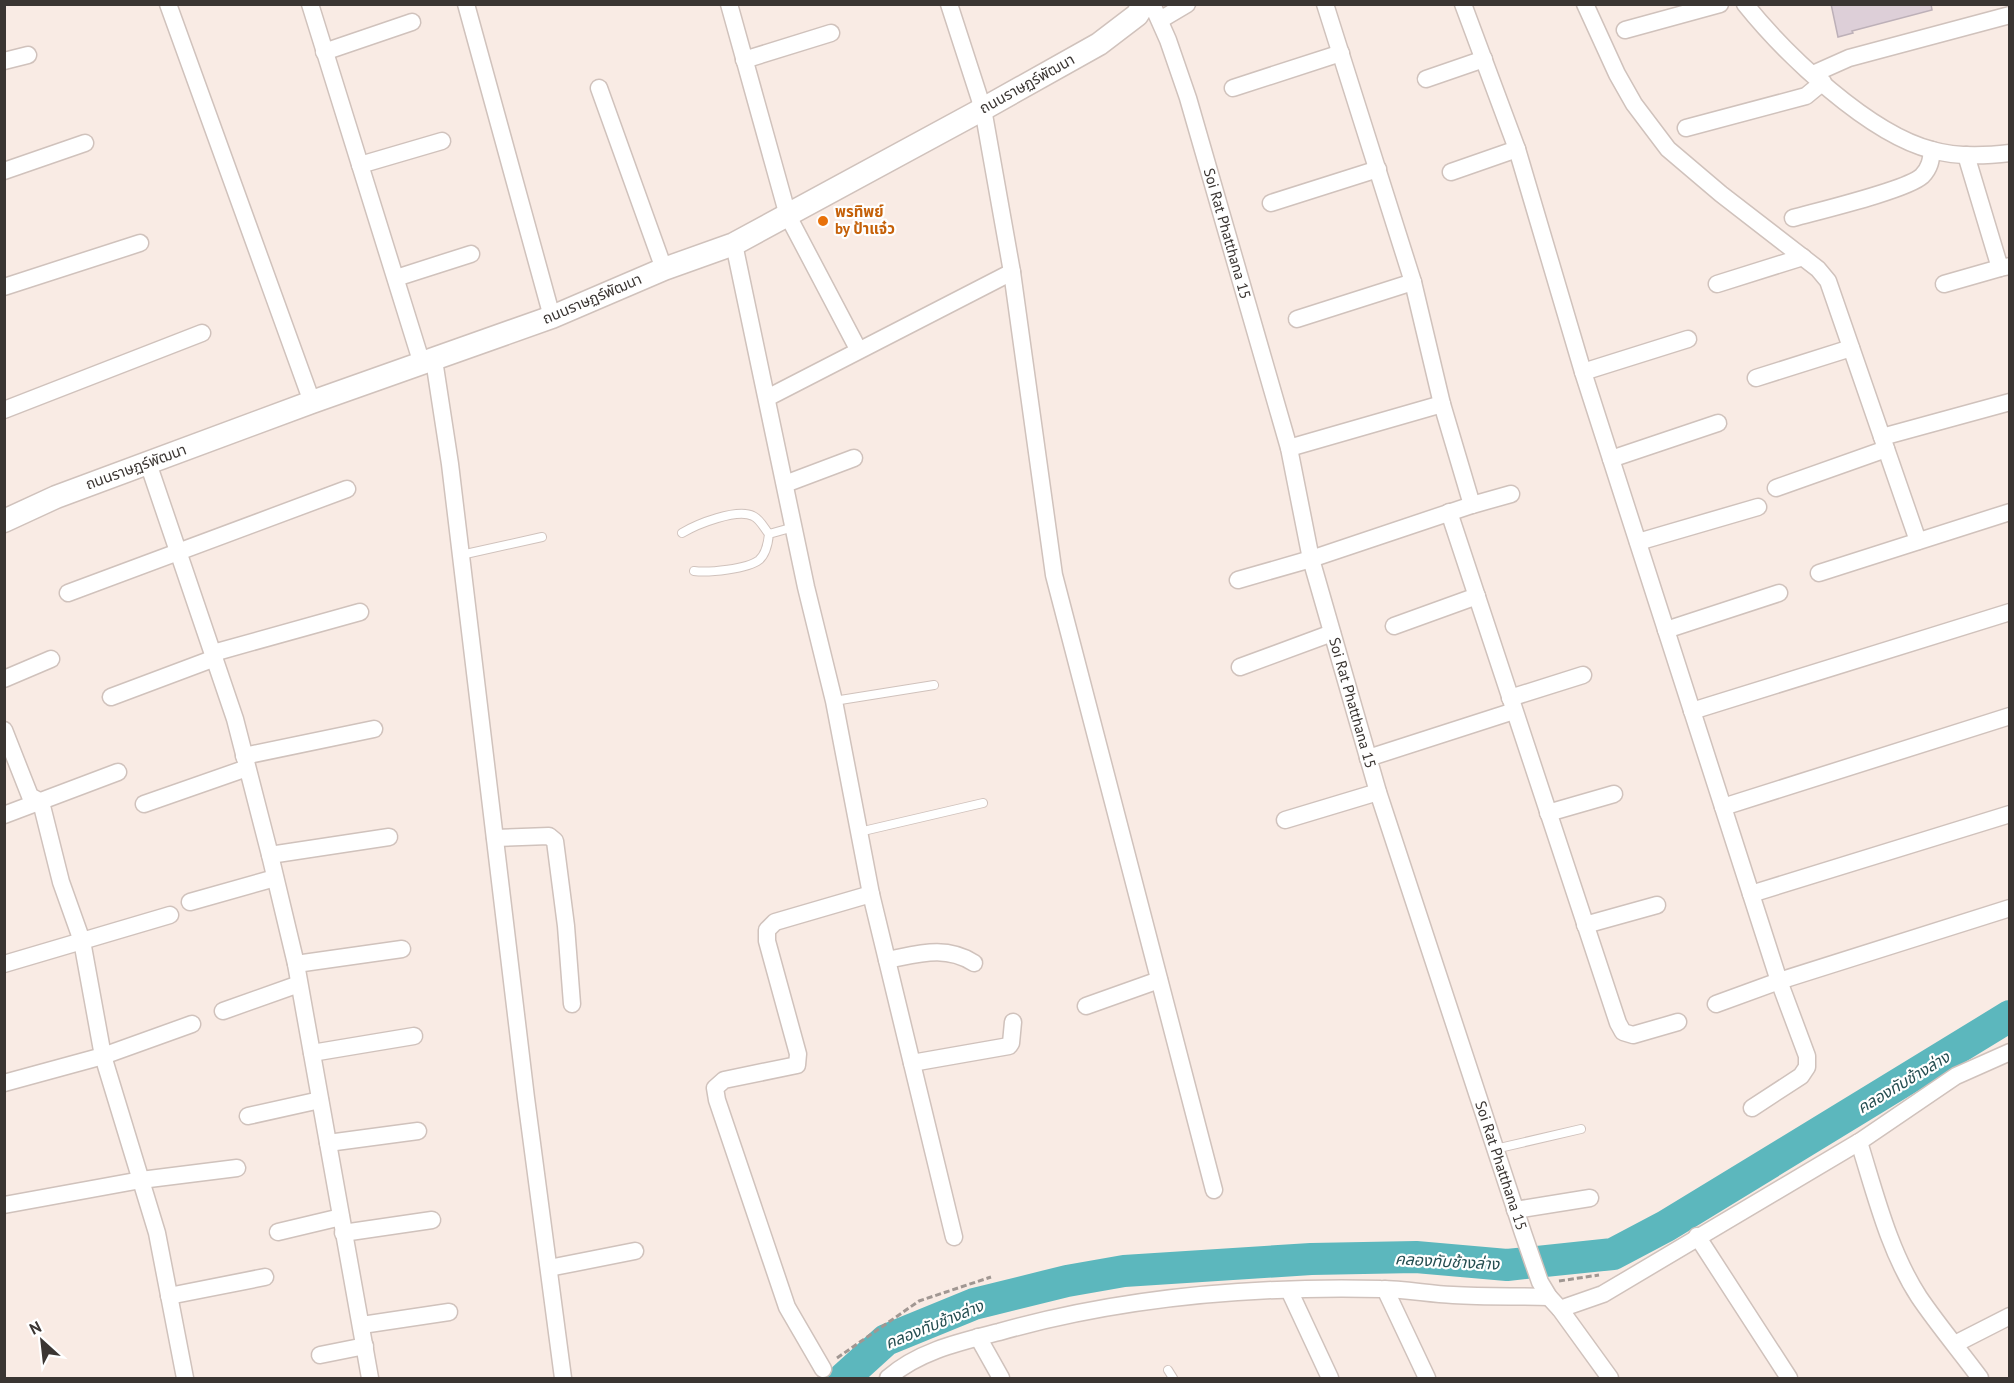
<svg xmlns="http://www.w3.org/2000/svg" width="2014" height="1383" font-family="'PT Sans','Noto Sans Thai',sans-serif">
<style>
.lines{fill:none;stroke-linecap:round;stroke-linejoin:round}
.river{stroke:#5cb7bd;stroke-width:32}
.building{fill:#ddcfd8;stroke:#bdb0b8;stroke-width:1.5}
.lane-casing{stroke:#d0c2bc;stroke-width:10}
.street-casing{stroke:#d0c2bc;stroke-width:19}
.secondary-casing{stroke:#d0c2bc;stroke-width:25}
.path{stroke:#a19792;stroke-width:3;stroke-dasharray:6 3;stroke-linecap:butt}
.lane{stroke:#fff;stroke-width:8}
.street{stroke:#fff;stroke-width:16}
.secondary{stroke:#fff;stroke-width:22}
.food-dot{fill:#e8710a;stroke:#fff;stroke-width:2}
.labels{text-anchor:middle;stroke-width:4.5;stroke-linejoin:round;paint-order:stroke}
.street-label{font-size:15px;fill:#3a3532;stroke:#fff}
.food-label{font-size:15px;font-weight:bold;fill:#c56008;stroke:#fff;text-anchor:start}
.water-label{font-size:16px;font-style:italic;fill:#244d50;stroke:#fff}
</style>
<rect width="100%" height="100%" fill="#f9ebe4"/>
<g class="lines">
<path class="river" d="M844 1378 886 1340 974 1304 1067 1281 1124 1271 1311 1259 1416 1257 1507 1265 1613 1254 1666 1226 2010 1016"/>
</g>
<path class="building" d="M1831 4H1931L1932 10 1852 31 1853 33 1838 37Z"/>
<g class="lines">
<defs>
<path id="lane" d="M682 533C697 524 737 508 753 516 760 519 764 528 769 534
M461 555 542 537
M694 571C708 573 748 569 759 560 766 554 768 544 769 534L794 527
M834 701 934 685
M859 832 983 803
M1495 1149 1581 1129
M1168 1370 1173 1378"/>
<g id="street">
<path d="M168 4 312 402"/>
<path d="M310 4 422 364"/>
<path d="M466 4 552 317"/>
<path d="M729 4 788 216 858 349"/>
<path d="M949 4 983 109 1012 272 1054 575 1214 1190"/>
<path id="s1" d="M1152 4 1168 40 1188 98 1289 448 1311 559 1378 792 1523 1233 1540 1282 1549 1297 1560 1309 1610 1378"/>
<path d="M1325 4 1413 282 1442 404 1472 505"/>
<path d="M1463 4 1517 149 1583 372 1779 981 1807 1056V1067L1801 1076 1752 1108"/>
<path d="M1585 4 1617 74 1634 104 1668 149 1721 194 1818 269 1828 281 1918 541"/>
<path d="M1745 4C1786 55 1869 134 1932 150 1956 157 1985 156 2010 153"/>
<path d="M1160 20 1187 4"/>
<path d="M1625 30 1720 4"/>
<path d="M324 52 412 22"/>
<path d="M744 60 831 33"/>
<path d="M4 61 28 55"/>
<path d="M1813 74 1849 58 2010 15"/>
<path d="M1426 79 1484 59"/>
<path d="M599 88 664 269"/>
<path d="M1233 88 1341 53"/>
<path d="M1686 128 1806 96 1823 82"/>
<path d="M1966 155 2000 268 2010 266"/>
<path d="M360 165 442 141"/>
<path d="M4 171 85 143"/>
<path d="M1451 172 1517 149"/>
<path d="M1271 203 1378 169"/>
<path d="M1793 218C1818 211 1907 190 1922 176 1930 168 1931 160 1932 150"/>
<path d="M734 244 806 587 834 701 871 894 954 1237"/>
<path d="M396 278 471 254"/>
<path d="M1717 284 1803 257"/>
<path d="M1944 284 2000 268"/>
<path d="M4 287 140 243"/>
<path d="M1297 319 1413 282"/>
<path d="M434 360 450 464 526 1098 563 1378"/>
<path d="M1583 372 1688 339"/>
<path d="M1756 378 1851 348"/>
<path d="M767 398 1012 272"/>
<path d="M4 410 202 333"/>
<path d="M1882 437 2010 402"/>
<path d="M1289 448 1442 404"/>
<path d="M1611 459 1718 423"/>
<path d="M148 463 235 719 270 855 296 964 370 1378"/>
<path d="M785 484 854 458"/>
<path d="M1776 488 1886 449"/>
<path d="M1449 512 1618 1023 1623 1032 1633 1035 1678 1022"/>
<path d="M1638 542 1758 507"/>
<path d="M1819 573 2010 512"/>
<path d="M1238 580 1311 559 1472 505 1511 494"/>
<path d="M68 593 347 489"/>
<path d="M1394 626 1477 596"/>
<path d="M1666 630 1779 593"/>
<path d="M213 653 360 612"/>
<path d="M1240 667 1332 633"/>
<path d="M4 679 51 659"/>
<path d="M111 697 215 658"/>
<path d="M1510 698 1583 675"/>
<path d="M1692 711 2010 612"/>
<path d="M4 730 30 796 41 802 61 882 82 941 103 1056 157 1233 185 1378"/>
<path d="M244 756 374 729"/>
<path d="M1368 758 1514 711"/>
<path d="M144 804 247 768"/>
<path d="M1723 807 2010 716"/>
<path d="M1548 813 1614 794"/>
<path d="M4 815 118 772"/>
<path d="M1285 820 1378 792"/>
<path d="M495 838 549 836 555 841 566 926 572 1004"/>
<path d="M270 855 389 837"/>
<path d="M1751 894 2010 814"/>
<path d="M190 902 275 878"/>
<path d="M1585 925 1657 905"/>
<path d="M887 960C919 954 945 945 974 963"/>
<path d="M4 964 170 915"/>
<path d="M296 964 402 949"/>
<path d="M1716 1004 1779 981 2010 908"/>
<path d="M1086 1006 1159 980"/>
<path d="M223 1011 299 984"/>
<path d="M312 1053 414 1036"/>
<path d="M912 1063 1009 1046 1011 1043 1013 1022"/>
<path d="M4 1083 103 1056 192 1024"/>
<path d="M248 1116 320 1100"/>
<path d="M1859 1142C1875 1193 1889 1251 1919 1297 1938 1325 1960 1351 1980 1378"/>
<path d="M328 1143 418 1131"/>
<path d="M4 1205 141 1180 237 1168"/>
<path d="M1515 1210 1590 1198"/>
<path d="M278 1232 341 1217"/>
<path d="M343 1233 432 1220"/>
<path d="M1697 1236 1789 1378"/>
<path d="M549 1268 635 1251"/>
<path d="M1385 1289 1427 1378"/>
<path d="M1289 1290 1330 1378"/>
<path d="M169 1296 265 1277"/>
<path d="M1560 1309 1603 1294 1859 1142 1956 1076 2010 1052"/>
<path d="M362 1325 449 1312"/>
<path d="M978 1337 1001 1378"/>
<path d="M1955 1344 2010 1316"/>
<path d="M320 1355 365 1346"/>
<path d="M823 1369 787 1307 717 1100 715 1088 724 1080 797 1065 798 1054 767 941V930L775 922 871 894"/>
<path d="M888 1378C919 1351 960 1342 999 1332 1123 1297 1253 1286 1381 1289 1405 1289 1429 1294 1453 1295 1485 1297 1517 1296 1549 1297"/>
</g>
<path id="secondary" d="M4 521 56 497 312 402 552 317 664 269 734 244 983 109 1099 44 1137 15 1144 4"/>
</defs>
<use href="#lane" class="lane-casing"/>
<use href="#street" class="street-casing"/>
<use href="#secondary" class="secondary-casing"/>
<path class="path" d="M1559 1281 1599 1275
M837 1358 919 1301 991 1277"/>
<use href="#lane" class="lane"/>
<use href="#street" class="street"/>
<use href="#secondary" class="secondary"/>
</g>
<circle class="food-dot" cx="823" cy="221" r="6"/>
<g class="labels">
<g class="street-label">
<text transform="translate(1027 84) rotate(-29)" y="5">ถนนราษฏร์พัฒนา</text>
<text dy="5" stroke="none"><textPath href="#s1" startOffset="242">Soi Rat Phatthana 15</textPath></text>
<text transform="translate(592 299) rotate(-23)" y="5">ถนนราษฏร์พัฒนา</text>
<text transform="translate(136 467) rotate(-20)" y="5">ถนนราษฏร์พัฒนา</text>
<text dy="5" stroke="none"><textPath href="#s1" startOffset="728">Soi Rat Phatthana 15</textPath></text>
<text dy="5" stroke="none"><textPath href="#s1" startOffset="1214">Soi Rat Phatthana 15</textPath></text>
</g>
<g class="food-label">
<text x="835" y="217">พรทิพย์<tspan x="835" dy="17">by ป้าแจ๋ว</tspan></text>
</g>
<g class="water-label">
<text transform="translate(1903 1082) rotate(-31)" y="6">คลองทับช้างล่าง</text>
<text transform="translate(1447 1261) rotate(3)" y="6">คลองทับช้างล่าง</text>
<text transform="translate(934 1324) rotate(-22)" y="6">คลองทับช้างล่าง</text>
</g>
</g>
<rect width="2014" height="1383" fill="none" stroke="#3a3532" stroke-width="12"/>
<g transform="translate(42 1341) rotate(333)" stroke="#ffffff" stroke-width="4.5" paint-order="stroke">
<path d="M0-4.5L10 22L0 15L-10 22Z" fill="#3a3532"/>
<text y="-9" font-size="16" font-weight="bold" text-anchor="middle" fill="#3a3532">N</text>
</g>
</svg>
